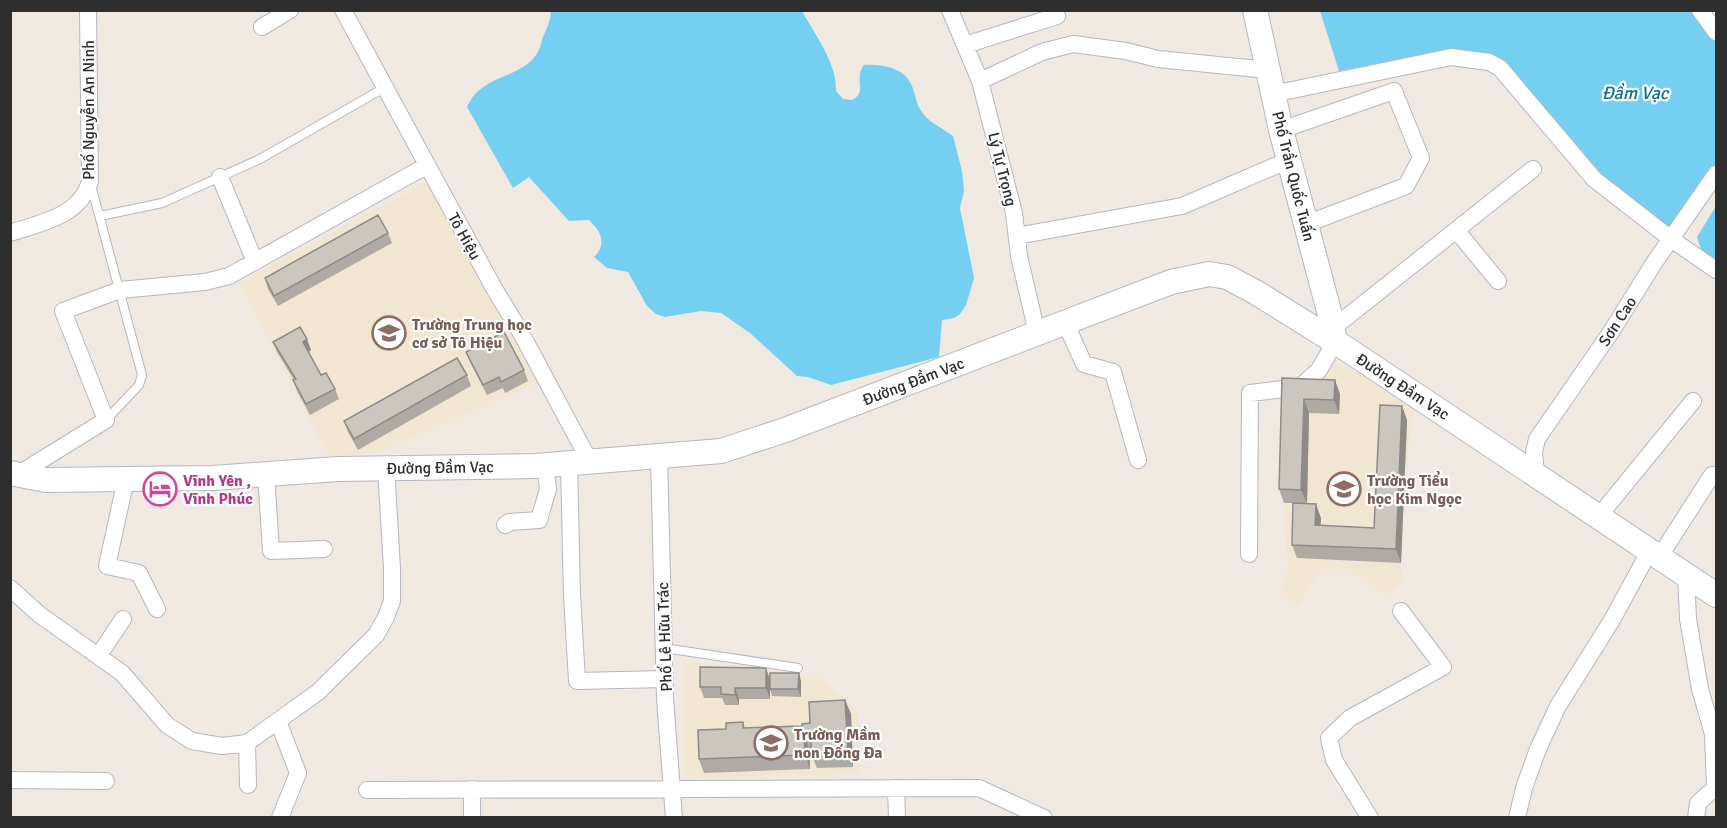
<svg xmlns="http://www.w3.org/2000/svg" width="1727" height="828" font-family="Signika,sans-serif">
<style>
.education{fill:#f0e6d1}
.water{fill:#75cff0}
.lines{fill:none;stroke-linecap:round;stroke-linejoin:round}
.lane-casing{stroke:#b4b7c1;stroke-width:10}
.street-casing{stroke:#b4b7c1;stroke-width:18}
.secondary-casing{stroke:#b4b7c1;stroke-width:26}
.lane{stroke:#fff;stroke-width:8}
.street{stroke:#fff;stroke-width:16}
.secondary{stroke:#fff;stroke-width:24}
.wall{fill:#afaba4}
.shaded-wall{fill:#8e8b86}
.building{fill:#cbc7bf;stroke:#8e8b86;stroke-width:1.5}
.labels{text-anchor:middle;stroke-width:4.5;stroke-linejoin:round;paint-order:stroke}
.street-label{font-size:16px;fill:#2e2e2e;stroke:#fff}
.education-label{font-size:16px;font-weight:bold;fill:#785e54;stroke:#fff;text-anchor:start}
.hotel-label{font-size:16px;font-weight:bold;fill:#b23c85;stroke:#fff;text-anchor:start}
.water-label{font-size:18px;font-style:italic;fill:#0d6fa3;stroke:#fff}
</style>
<rect width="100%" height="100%" fill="#efe9e1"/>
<path class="education" d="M430 180 540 383 377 453 329 456 239 283Z
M1334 363 1415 399 1409 443 1401 565 1403 582 1388 597 1349 570 1318 573 1298 605 1280 593 1288 570 1281 474 1319 385Z
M683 662 822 677 858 712 859 774 685 778Z"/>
<path class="water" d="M551 11H802C815 35 837 63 836 91L843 99 852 100C865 93 858 86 860 74 860 73 863 65 864 65 879 64 902 67 910 82 915 90 915 101 920 109 926 121 942 128 953 136L962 171 964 191 960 208 974 278 966 305 960 314 954 318 942 320 939 357 831 385 808 377 797 376 750 333 721 313 701 311 665 317 656 314 647 306 628 272 607 268 594 257C608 244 600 230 589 220L569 221 529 177 513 188 467 107C481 74 520 79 536 55 540 50 541 43 543 37 547 28 551 20 551 11Z
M1320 11H1697L1716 41V167L1672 229 1657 222 1600 175 1520 82 1451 51 1339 71Z
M1716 206V267L1704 258 1697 237Z"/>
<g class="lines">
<defs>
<path id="lane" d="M91 185 142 375 139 385 106 420
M100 216 162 203 260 159 384 88
M664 648 798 668"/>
<path id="street" d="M343 10 495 290 520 331 590 462
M950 10 980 81 1014 213 1019 256 1037 333
M1700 10 1716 32
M262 27 290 10
M965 45 1057 16
M980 81 1042 52 1073 44 1126 51 1158 59 1268 70
M1273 94 1451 57 1489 62 1500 68 1594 179 1671 239 1716 270
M1281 130 1394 91 1421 158 1406 186 1306 224
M220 177 255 262
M1456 230 1498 281
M10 233C40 223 81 216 90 181L88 10
M1017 236 1182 206 1289 160
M1065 322 1084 364 1113 372 1138 460
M1333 328 1533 169
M659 456 665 698 674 818
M569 463 572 595 577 681 665 679
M266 474 271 551 324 549
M1536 474 1534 452 1537 439 1611 332 1654 263 1716 174
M17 475 106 420 63 311 120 290 205 282 229 276 426 166
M126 479 107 566 139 573 157 609
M1599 516 1693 401
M505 525 509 522 539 520 548 489 545 465
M1249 554 1250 393 1300 387 1319 370 1335 342
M1660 556 1712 475
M1686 573 1688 619 1700 689 1713 734 1715 788 1698 803 1696 818
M10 588 40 615 122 673 167 725 192 741 222 746 247 743 318 692 376 635 386 617 392 601V568L386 468
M99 655 123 619
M278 721 298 773 280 818
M247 743 248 785
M10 780 106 781
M896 788 897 818
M367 790 979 788 1044 818
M472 818V789
M1370 818 1334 760 1329 738 1350 718 1443 667 1401 611
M1517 818 1524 788 1538 749 1558 706 1612 620 1650 550"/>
<path id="secondary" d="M1255 10 1281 130 1330 315 1335 342
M10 473 46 480 213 478 338 469 536 466 721 451 785 430 1171 282 1209 274 1227 277 1257 293 1345 348 1716 595"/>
</defs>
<use href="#lane" class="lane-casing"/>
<use href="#street" class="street-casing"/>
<use href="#secondary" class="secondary-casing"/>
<use href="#lane" class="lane"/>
<use href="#street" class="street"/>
<use href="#secondary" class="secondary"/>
</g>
<path class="wall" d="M388 233 392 243 278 306 268 289 265 278Z
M273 342 311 350 309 352 321 375 335 389 339 399 310 415 297 391 293 380H294L277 352Z
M466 352 524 370 528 381 505 393 503 388 487 395 470 362Z
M467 375 471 386 358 450 348 432 344 421Z
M1282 378 1340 394 1339 414 1309 413 1307 503H1284L1279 489Z
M1402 406 1407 420 1401 563 1297 558 1292 545 1321 518 1320 525 1374 528Z
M766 668 770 699H739V705H725L722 698H704L700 687Z
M801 681V697L772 696 770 689Z
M845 700 851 714 853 767 817 768 811 754V748H809L810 769 704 773 699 759 726 729 743 722 745 728 802 726 810 723Z"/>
<path class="shaded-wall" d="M307 339 311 350 307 353 303 342Z
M1335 380 1340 394 1339 414 1334 400Z
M1304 399 1309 413 1307 503 1301 490Z
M1402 406 1407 420 1401 563 1396 549Z
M1316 504 1321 518 1320 539 1315 525Z
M766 668 770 679V699L766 688Z
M799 673 801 681V697L798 689Z
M735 688 739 699V705L735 695Z
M845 700 851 714 853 767 848 753Z
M804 734 809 748 810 769 805 755Z"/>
<path class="building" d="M378 215 388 233 274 296 265 278Z
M300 327 307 339 303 342 321 375 326 373 335 389 306 404 293 380 296 379 273 342Z
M504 332 524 370 501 382 499 377 483 385 466 352Z
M457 358 467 375 354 439 344 421Z
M1282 378 1335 380 1334 400 1304 399 1301 490 1279 489Z
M1380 405 1402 406 1396 549 1292 545 1293 503 1316 504 1315 525 1374 528Z
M700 667 766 668V688H735V695L721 694V687H700Z
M770 673H799L798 689H770Z
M845 700 848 753 811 754V734H804L805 755 699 759 698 730 726 729V723L743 722V728L802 726V724L810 723 809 702Z"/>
<defs>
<symbol id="school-ring" viewBox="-11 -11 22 22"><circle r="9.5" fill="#fff" stroke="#8d6e63" stroke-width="1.5"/><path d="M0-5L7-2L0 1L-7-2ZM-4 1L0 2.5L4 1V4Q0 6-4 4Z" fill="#8d6e63"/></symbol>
<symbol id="hotel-ring" viewBox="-11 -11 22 22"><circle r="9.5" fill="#fff" stroke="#d1479c" stroke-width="1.5"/><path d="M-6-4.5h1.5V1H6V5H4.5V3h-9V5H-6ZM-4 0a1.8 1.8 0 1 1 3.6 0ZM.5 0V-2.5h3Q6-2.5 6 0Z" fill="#d1479c"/></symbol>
</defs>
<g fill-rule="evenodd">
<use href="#school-ring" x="370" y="314" width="38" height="38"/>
<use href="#hotel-ring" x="141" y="470" width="38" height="38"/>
<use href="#school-ring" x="1325" y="470" width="38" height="38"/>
<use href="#school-ring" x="752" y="724" width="38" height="38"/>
</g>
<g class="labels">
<g class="street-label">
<text transform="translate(88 110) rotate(-90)" y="6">Phố Nguyễn An Ninh</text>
<text transform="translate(1003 169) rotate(76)" y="6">Lý Tự Trọng</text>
<text transform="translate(1294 176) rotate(76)" y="6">Phố Trần Quốc Tuấn</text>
<text transform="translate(465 236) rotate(61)" y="6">Tô Hiệu</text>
<text transform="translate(1617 321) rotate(-57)" y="6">Sơn Cao</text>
<text transform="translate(913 381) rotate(-21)" y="6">Đường Đầm Vạc</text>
<text transform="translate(1403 386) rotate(33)" y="6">Đường Đầm Vạc</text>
<text transform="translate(440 467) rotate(-1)" y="6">Đường Đầm Vạc</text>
<text transform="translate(664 637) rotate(-92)" y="6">Phố Lê Hữu Trác</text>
</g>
<g class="education-label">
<text x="412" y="330">Trường Trung học<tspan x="412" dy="18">cơ sở Tô Hiệu</tspan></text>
<text x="1367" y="486">Trường Tiểu<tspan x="1367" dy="18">học Kim Ngọc</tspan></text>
<text x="794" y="740">Trường Mầm<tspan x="794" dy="18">non Đống Đa</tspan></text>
</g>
<g class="hotel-label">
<text x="183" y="486">Vĩnh Yên ,<tspan x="183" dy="18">Vĩnh Phúc</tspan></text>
</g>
<g class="water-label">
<text x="1635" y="99">Đầm Vạc</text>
</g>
</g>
<rect width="1727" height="828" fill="none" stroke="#2e2e2e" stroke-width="24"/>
</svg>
